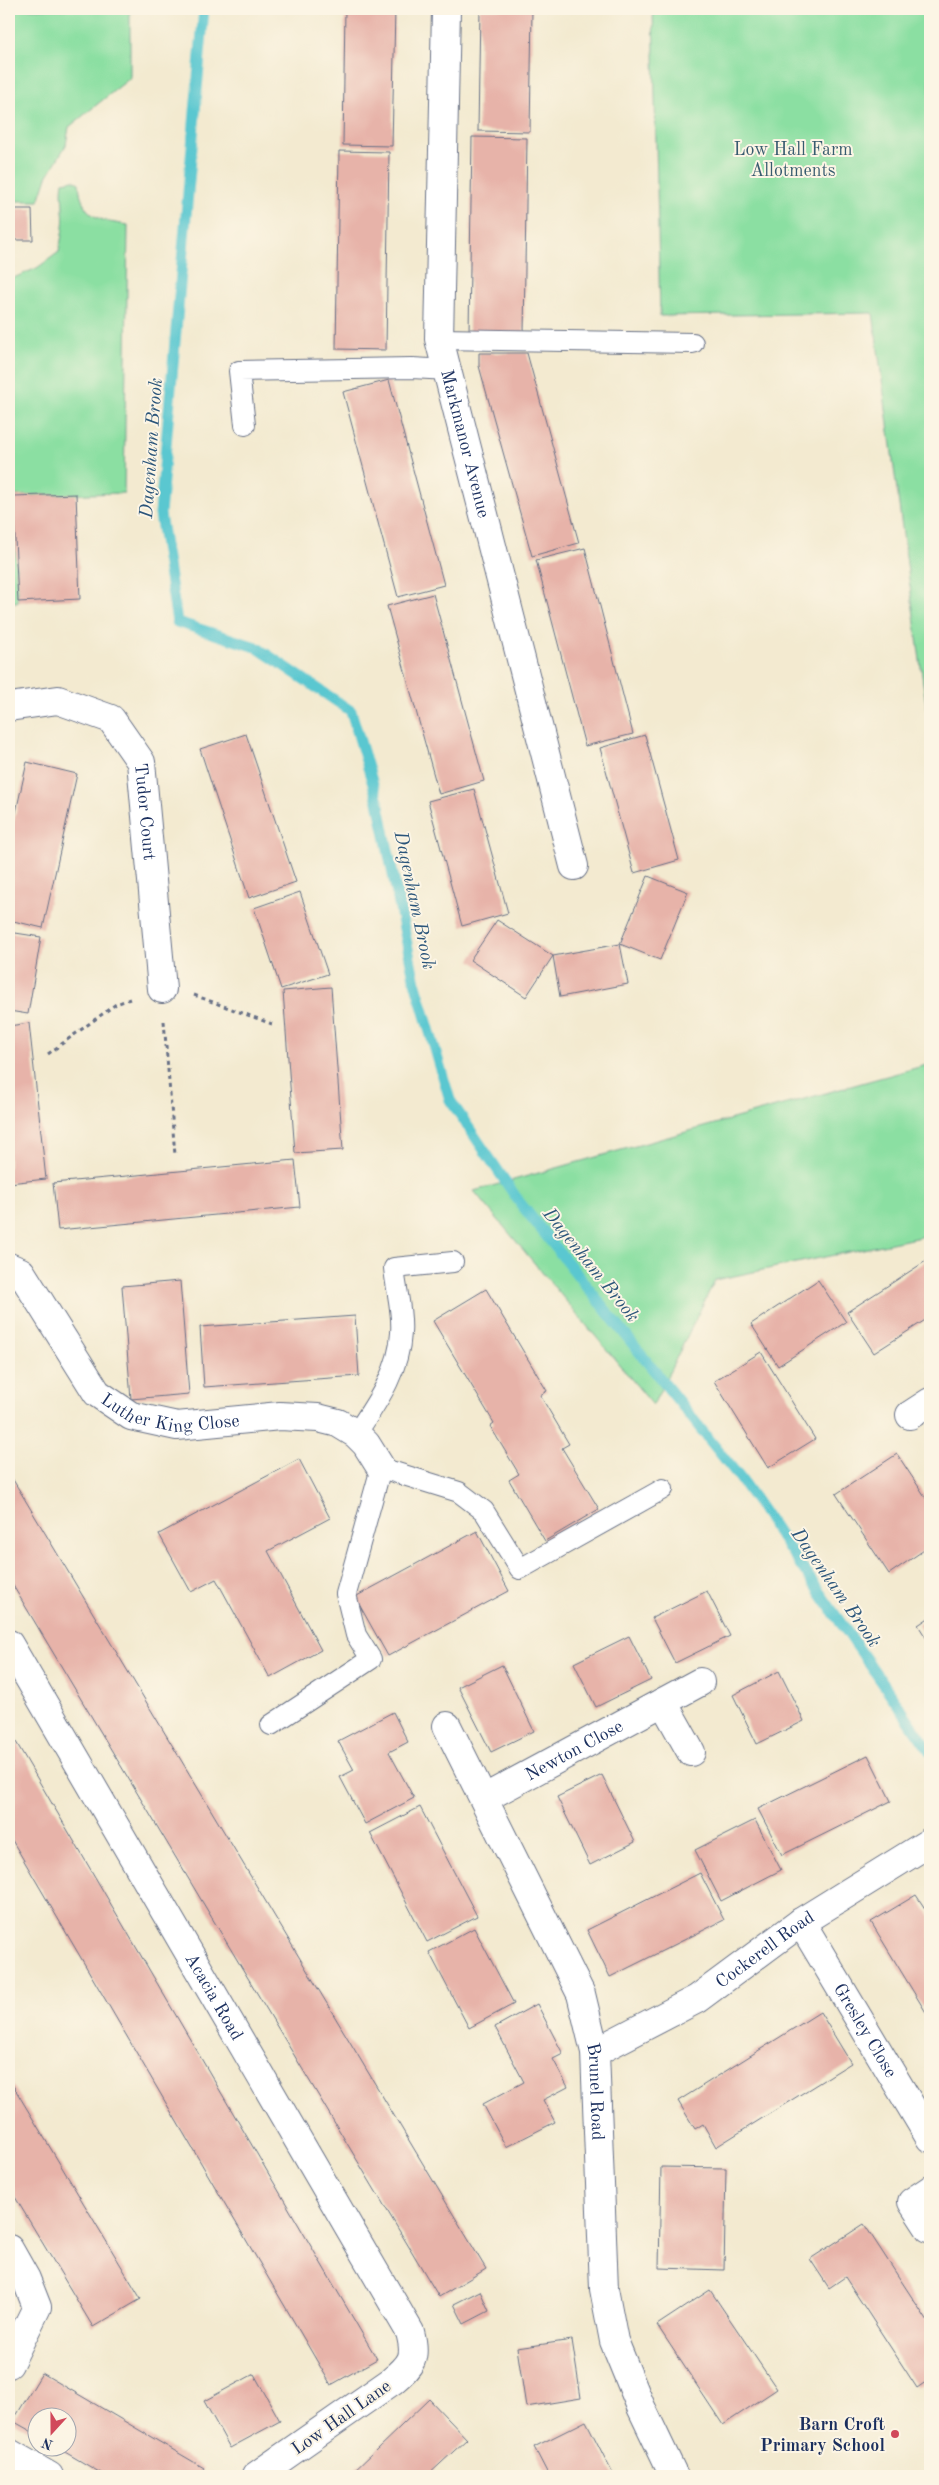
<svg xmlns="http://www.w3.org/2000/svg" width="939" height="2485" font-family="'Old Standard TT',serif">
<style>
.green{fill:#8bdfa2;stroke:#538780}
.lines{fill:none;stroke-linecap:round;stroke-linejoin:round}
.stream{stroke:#5ac7d0;stroke-width:11}
.building{fill:#e7b3a9}
.service-casing{stroke:#677086;stroke-width:22}
.minor-casing{stroke:#677086;stroke-width:30}
.path{stroke:#677086;stroke-width:3;stroke-dasharray:4 4;stroke-linecap:butt}
.service{stroke:#fff;stroke-width:20}
.minor{stroke:#fff;stroke-width:28}
.poi-dot{fill:#d1495b;stroke:#fcf5e5;stroke-width:2}
.labels{text-anchor:middle;stroke-width:4;stroke-linejoin:round;paint-order:stroke}
.park-label{font-size:18px;fill:#375b6f;stroke:#fcf5e5}
.street-label{font-size:18px;fill:#1b2f5e;stroke:#fcf5e5}
.poi-label{font-size:18px;font-weight:bold;fill:#1b2f5e;stroke:#fcf5e5;text-anchor:end}
.water-label{font-size:19px;font-style:italic;fill:#2b557a;stroke:#fcf5e5}
</style>
<rect width="100%" height="100%" fill="#fcf5e5"/>
<filter id="ink" filterUnits="userSpaceOnUse"><feTurbulence type="fractalNoise" baseFrequency=".02" numOctaves="2"/><feDisplacementMap in="SourceGraphic" scale="10" xChannelSelector="R" yChannelSelector="G"/><feConvolveMatrix kernelMatrix="1 2 1 2 8 2 1 2 1" color-interpolation-filters="sRGB"/></filter>
<filter id="wash" filterUnits="userSpaceOnUse"><feTurbulence type="fractalNoise" baseFrequency=".0096" numOctaves="4" result="noise"/><feDisplacementMap in="SourceGraphic" scale="20" xChannelSelector="R" yChannelSelector="G"/><feGaussianBlur stdDeviation="1.12" result="paint"/><feColorMatrix in="noise" values="0 0 0 0 0 0 0 0 0 0 0 0 0 0 0 0 0 1.4 0 .05"/><feComposite in="paint" operator="in"/></filter>
<g filter="url(#wash)">
<rect width="100%" height="100%" fill="#f3ead0"/>
<path class="green" d="M9 9H130V78L69 127 66 145 47 177 39 201H9Z
M653 9H930V734L873 313 660 316Z
M73 180 79 183C81 217 99 221 128 225L124 493 13 496 18 602H9V280L37 268 59 252C61 238 65 225 63 211 63 200 61 193 63 182Z
M930 1064V1235L715 1280 653 1405 474 1191Z"/>
<g class="lines">
<path class="stream" d="M204 9 160 514 177 622 256 647 351 711 378 801 414 978 450 1100 520 1203 740 1478 930 1751"/>
</g>
<g id="blocks">
<path class="building" d="M345 9H395L392 146 343 145Z
M480 9H532L530 132 478 131Z
M472 137 527 138 524 333 469 332Z
M339 151 389 152 386 350 336 349Z
M9 209H32L33 240H9Z
M479 353H527L579 543 532 556 479 366Z
M389 380 444 585 398 597 343 392Z
M76 494 80 599 18 602 13 496Z
M585 548 633 734 585 746 536 560Z
M433 594 484 781 439 794 387 606Z
M246 734 296 882 249 898 200 749Z
M645 735 679 860 634 873 600 748Z
M27 762 77 774 43 928 9 920V844Z
M474 789 508 913 462 926 428 801Z
M648 876 688 892 660 960 620 944Z
M300 892 328 974 281 989 254 908Z
M497 920 553 956 620 944 628 984 560 997 553 956 526 997 470 960Z
M9 932 41 937 28 1014 9 1011Z
M331 987 343 1150 295 1153 283 991Z
M29 1023 46 1179 9 1183V1026Z
M295 1160 300 1207 58 1230 53 1183Z
M929 1259 930 1317 874 1353 847 1312Z
M818 1280 846 1322 778 1366 751 1324Z
M180 1281 189 1394 131 1399 122 1286Z
M486 1289 547 1391 540 1395 569 1444 562 1448 599 1509 545 1541 509 1480 519 1474 490 1426 494 1423 433 1321Z
M355 1316 359 1376 204 1387 200 1327Z
M761 1352 815 1439 768 1468 714 1381Z
M897 1454 930 1504V1546L889 1574 836 1494Z
M299 1459 330 1518 268 1551 321 1650 270 1678 216 1579 191 1592 159 1534Z
M9 1473 486 2269 439 2297 9 1579Z
M477 1531 509 1591 388 1656 355 1597Z
M707 1591 730 1636 675 1663 652 1618Z
M930 1617V1644L918 1625Z
M629 1636 651 1680 596 1707 574 1663Z
M502 1665 534 1731 491 1752 458 1687Z
M779 1671 804 1721 757 1744 733 1695Z
M393 1712 408 1742 389 1752 414 1798 365 1824 340 1777 354 1770 338 1741Z
M9 1730 377 2359 331 2385 9 1835Z
M868 1755 891 1801 782 1855 758 1809Z
M602 1775 635 1842 590 1865 557 1797Z
M420 1807 477 1916 427 1942 370 1833Z
M755 1820 781 1870 721 1901 695 1850Z
M700 1873 724 1920 610 1977 587 1930Z
M916 1895 930 1916V2019L871 1922Z
M474 1928 514 2004 469 2028 429 1952Z
M537 2004 563 2054 553 2059 568 2087 543 2100 555 2122 506 2147 483 2104 524 2082 495 2027Z
M820 2012 851 2063 716 2147 703 2124 695 2129 678 2101Z
M9 2079 141 2299 93 2327 9 2187Z
M661 2167 726 2168 724 2270 659 2268Z
M864 2224 930 2325V2379L917 2388 845 2277 829 2288 810 2259Z
M710 2290 777 2389 723 2425 657 2325Z
M480 2291 489 2311 464 2324 454 2304Z
M572 2340 581 2398 526 2407 517 2348Z
M42 2373 204 2468 199 2476H106L58 2448H68V2418H38V2435L13 2421Z
M254 2374 280 2421 230 2448 204 2401Z
M429 2399 467 2439 427 2476H349Z
M586 2421 614 2476H549L534 2447Z"/>
</g>
</g>
<g filter="url(#ink)">
<use href="#blocks" fill-opacity="0" stroke="#677086" stroke-width="1"/>
<g class="lines">
<defs>
<path id="service" d="M439 339 693 343
M245 425 239 371 412 368 448 370
M356 1434C377 1402 399 1372 401 1333 403 1312 396 1289 394 1268L453 1262
M271 1725 371 1659 356 1635 346 1594 381 1468 459 1492 484 1511 520 1569 663 1489"/>
<g id="minor">
<path id="s1" d="M446 9 439 339 574 866"/>
<path id="s2" d="M9 707 58 700 111 719 141 762 162 989"/>
<path id="s3" d="M9 1267 21 1272 97 1393 131 1416 177 1426 280 1416 318 1418 338 1423 356 1434 366 1444 381 1468"/>
<path d="M910 1415 930 1402"/>
<path id="s4" d="M9 1644 410 2332C417 2358 412 2364 392 2381L256 2476"/>
<path d="M663 1702 691 1752"/>
<path id="s5" d="M447 1726 581 1994 595 2052 604 2289 614 2341 641 2407 674 2476"/>
<path id="s6" d="M485 1798 700 1682"/>
<path id="s7" d="M801 1922 930 2138"/>
<path id="s8" d="M595 2052 697 1999 801 1922 930 1842"/>
<path d="M929 2228 912 2202 930 2190"/>
<path d="M9 2249 26 2279 37 2307 9 2364"/>
<path d="M9 2453 49 2476"/>
</g>
</defs>
<use href="#service" class="service-casing"/>
<use href="#minor" class="minor-casing"/>
<path class="path" d="M194 995 272 1024
M164 1021 175 1155
M48 1054 116 1004 130 999"/>
<use href="#service" class="service"/>
<use href="#minor" class="minor"/>
</g>
</g>
<circle class="poi-dot" cx="895" cy="2434" r="5"/>
<g class="labels">
<g class="park-label">
<text x="793" y="155">Low Hall Farm<tspan x="793" dy="21">Allotments</tspan></text>
</g>
<g class="street-label">
<text dy="6" stroke="none"><textPath href="#s1" startOffset="438">Markmanor Avenue</textPath></text>
<text dy="6" stroke="none"><textPath href="#s2" startOffset="208">Tudor Court</textPath></text>
<text dy="6" stroke="none"><textPath href="#s3" startOffset="235">Luther King Close</textPath></text>
<text dy="6" stroke="none"><textPath href="#s6" startOffset="101">Newton Close</textPath></text>
<text dy="6" stroke="none"><textPath href="#s8" startOffset="199">Cockerell Road</textPath></text>
<text dy="6" stroke="none"><textPath href="#s4" startOffset="408">Acacia Road</textPath></text>
<text dy="6" stroke="none"><textPath href="#s7" startOffset="126">Gresley Close</textPath></text>
<text dy="6" stroke="none"><textPath href="#s5" startOffset="399">Brunel Road</textPath></text>
<text transform="translate(341 2417) rotate(-35)" y="6">Low Hall Lane</text>
</g>
<g class="poi-label">
<text x="885" y="2430">Barn Croft<tspan x="885" dy="21">Primary School</tspan></text>
</g>
<g class="water-label">
<text transform="translate(150 448) rotate(-86)" y="7">Dagenham Brook</text>
<text transform="translate(416 900) rotate(78)" y="7">Dagenham Brook</text>
<text transform="translate(592 1264) rotate(51)" y="7">Dagenham Brook</text>
<text transform="translate(837 1587) rotate(55)" y="7">Dagenham Brook</text>
</g>
</g>
<rect width="939" height="2485" fill="none" stroke="#fcf5e5" stroke-width="30"/>
<g transform="translate(52 2432) rotate(201)"><circle r="24" fill="#fcf5e5" stroke="#a2a6af"/>
<path d="M0-4L9 19L0 12L-9 19Z" fill="#d1495b"/>
<text y="-8" font-size="14" font-weight="bold" text-anchor="middle" fill="#1b2f5e">N</text>
</g>
</svg>
